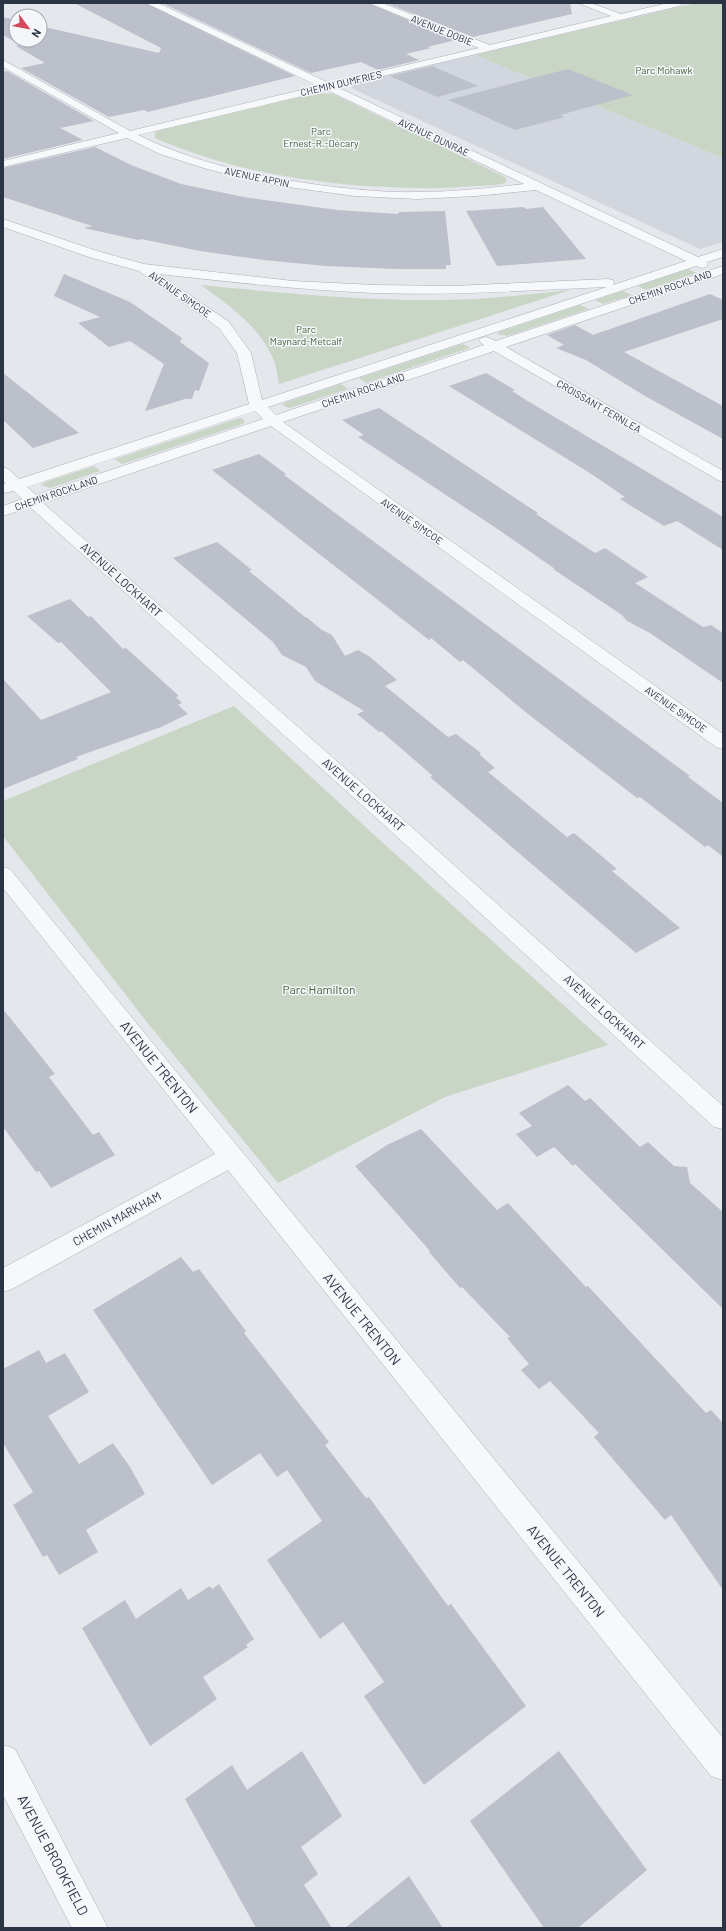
<svg xmlns="http://www.w3.org/2000/svg" width="726" height="1931" font-family="Barlow,sans-serif">
<style>
.built{fill:#d2d6de}
.green{fill:#c9d6c5}
.building{fill:#bbc0ca}
.lines{fill:none;stroke-linecap:round;stroke-linejoin:round}
.minor-casing{stroke:#a9aeb7;stroke-width:1}
.minor{fill:#f7f8fa;fill-rule:evenodd}
.labels{text-anchor:middle;stroke-width:3;stroke-linejoin:round;paint-order:stroke}
.far-street-label{font-size:10px;fill:#2b3445;stroke:#f4f6f9}
.far-park-label{font-size:10px;fill:#3f6138;stroke:#f4f6f9}
.street-label{font-size:12px;fill:#2b3445;stroke:#f4f6f9}
.park-label{font-size:12px;fill:#3f6138;stroke:#f4f6f9}
.near-street-label{font-size:14px;fill:#2b3445;stroke:#f4f6f9}
</style>
<rect width="100%" height="100%" fill="#e4e7ec"/>
<path class="built" d="M475 55 723 158V242L700 249 353 89 352 86 357 83Z"/>
<path class="green" d="M696 3H723V158L475 55Z
M315 93 333 94 505 177 507 180 505 183 497 185C470 186 444 189 418 188 328 187 238 174 155 138V132L160 130Z
M688 269 697 273 646 290 637 286Z
M201 285C292 294 384 303 476 299 508 297 539 293 570 290L279 384C277 374 276 362 271 354 256 324 227 304 201 285Z
M623 291 632 295 603 304 595 300Z
M580 305 589 309 507 336 497 334 499 332Z
M462 344 468 346 469 348 366 383 359 378Z
M341 384 348 389 293 407 289 408 282 405 287 402Z
M242 418 245 422 240 425 122 464 115 459 236 419Z
M94 466 100 471 50 488 41 485 45 482Z
M234 706 372 833 608 1045 445 1097 278 1183 146 1021 3 836V801Z"/>
<path class="building" d="M74 3H145L295 76 148 112 144 110 109 117 21 68 45 63 16 46 19 45 15 43H17L3 35V17L16 20V40H40V26L159 53 161 48Z
M162 3H368L456 40 427 47 431 48 406 54 419 60 378 70 361 62 311 73Z
M386 3H570L572 14 473 37Z
M432 66 478 86 437 97 390 76Z
M568 69 633 95 560 115 565 117 515 130 448 100Z
M7 71 94 121 60 128 83 140 3 159V72Z
M95 147 131 165 181 184 244 197 337 210 398 214 399 212 445 211 451 265H446V269H396L326 266 264 260 200 251 141 239 138 240 84 228 92 226 3 197V168Z
M524 207 526 209 543 207 586 259 497 266 466 211Z
M64 274 130 302 182 338 180 342 209 363 199 391 195 390 192 399H185L145 411 164 364 130 341 109 347 78 323 100 317 54 296Z
M710 294 723 300V319L624 352 723 406V439L645 396 586 360 556 348 564 345 547 335 575 325 593 335Z
M3 373 79 433 33 448 3 420Z
M486 373 515 390 512 391 526 400 723 517V550L677 521 664 526 620 499 625 497 593 475 449 386Z
M379 408 538 513 536 514 595 553 605 548 648 577 635 583 703 627 711 625 723 633V683L650 633 627 621 622 615 553 569H555L496 528 358 437 364 435 342 420Z
M259 454 286 474 284 475 690 776 688 777 723 803V857L708 845 705 847 640 797 637 798 528 714 463 660 460 662 431 638 429 640 212 470Z
M217 542 252 570 249 571 305 617H306L322 630 332 635 345 656 358 650 370 657 397 680 385 686 448 737 456 734 481 753 479 754 495 768 488 772 567 837 574 833 617 869 612 871 680 928 636 953 430 777 433 776 381 731 379 732 357 714 364 711 315 681 306 667 282 655 273 642 173 558Z
M70 599 88 617 91 616 123 649 126 648 179 696 176 697 182 703 178 705 188 714 161 727 76 757 78 759 3 789V679L41 720 111 692 61 642 58 643 27 616Z
M3 1009 55 1074 49 1077 93 1135 99 1132 115 1155 51 1188 39 1171 36 1172 3 1127Z
M568 1085 585 1101 590 1098 640 1147 648 1142 674 1166 687 1167 690 1183 723 1212V1309L575 1164 573 1166 554 1147 537 1157 516 1134 532 1126 519 1113Z
M421 1129 497 1210 508 1203 586 1287 588 1286 706 1413 711 1410 723 1423V1590L671 1515 665 1520 594 1437 599 1433 550 1381 539 1389 521 1370 529 1364 507 1338 510 1337 462 1287 460 1288 429 1252 430 1251 355 1166 387 1145Z
M181 1257 193 1272 199 1269 246 1331 244 1333 329 1442 325 1445 366 1498 369 1497 448 1606 451 1604 526 1706 424 1785 364 1696 384 1682 343 1622 320 1639 267 1560 322 1521 287 1470 277 1477 260 1453 212 1485 93 1310Z
M39 1350 46 1363 65 1353 89 1392 48 1416 79 1464 113 1443 130 1467 145 1494 86 1530 98 1552 59 1575 47 1555 43 1557 13 1505 33 1492 3 1443V1369Z
M219 1584 254 1639 246 1645 248 1647 203 1677 217 1699 150 1746 82 1628 125 1600 136 1619 181 1588 188 1600 210 1586 212 1589Z
M302 1751 342 1816 301 1847 318 1874 304 1885 332 1928H256L185 1799 232 1765 247 1790Z
M559 1751 647 1870 578 1928H544L470 1821Z
M409 1876 443 1928H345Z"/>
<g class="lines">
<defs>
<path id="minor" d="M146 3H158L329 83 479 48 369 3H382L490 45 611 16 578 3H591L621 14 668 3H684L679 6 337 87 698 257 723 249V257L707 262 708 264 706 267 702 268 696 266 268 407 276 415 484 345 479 341 481 338 486 337 496 341 723 266V274L506 347 723 471V482L718 480 494 351 283 422 723 734V749L716 747 271 426 43 503 397 814 723 1106V1129L714 1127 383 824 30 507 3 516V506L22 499 14 491 3 493V484L6 483 3 481V467L8 469 19 479 249 404 237 353 219 328 139 271 89 257 3 227V219L97 251 144 264 293 281 375 285 453 286 608 279 613 280 614 283 613 285 686 261 536 190 476 196 417 199 355 196 266 184 207 169 160 154 127 138 3 167V161L119 133 3 67V60L130 131 318 86ZM327 90 524 184C489 188 454 192 418 192 385 193 351 189 319 185 256 176 195 163 138 135ZM159 274C231 282 302 290 374 293 451 296 529 290 607 287L262 400 251 353 229 322ZM255 411 263 419 36 495 27 487Z
M3 867 10 869 723 1738V1780L711 1776 228 1170 12 1289 3 1292V1268L215 1154 3 888Z
M3 1745 15 1749 108 1928H72L3 1795Z"/>
</defs>
<use href="#minor" class="minor-casing"/>
<use href="#minor" class="minor"/>
</g>
<g class="labels">
<g class="far-street-label">
<text transform="translate(442 30) rotate(22)" y="4">AVENUE DOBIE</text>
<text transform="translate(341 83) rotate(-13)" y="4">CHEMIN DUMFRIES</text>
<text transform="translate(434 137) rotate(25)" y="4">AVENUE DUNRAE</text>
<text transform="translate(257 177) rotate(12)" y="4">AVENUE APPIN</text>
<text transform="translate(670 287) rotate(-19)" y="4">CHEMIN ROCKLAND</text>
<text transform="translate(180 294) rotate(35)" y="4">AVENUE SIMCOE</text>
<text transform="translate(363 390) rotate(-19)" y="4">CHEMIN ROCKLAND</text>
<text transform="translate(599 406) rotate(30)" y="4">CROISSANT FERNLEA</text>
<text transform="translate(56 493) rotate(-19)" y="4">CHEMIN ROCKLAND</text>
<text transform="translate(412 521) rotate(35)" y="4">AVENUE SIMCOE</text>
<text transform="translate(676 709) rotate(35)" y="4">AVENUE SIMCOE</text>
</g>
<g class="far-park-label">
<text x="664" y="74">Parc Mohawk</text>
<text x="321" y="135">Parc<tspan x="321" dy="12">Ernest-R.-Décary</tspan></text>
<text x="306" y="333">Parc<tspan x="306" dy="12">Maynard-Metcalf</tspan></text>
</g>
<g class="street-label">
<text transform="translate(121 580) rotate(42)" y="4">AVENUE LOCKHART</text>
<text transform="translate(363 795) rotate(41)" y="4">AVENUE LOCKHART</text>
<text transform="translate(604 1012) rotate(42)" y="4">AVENUE LOCKHART</text>
<text transform="translate(117 1219) rotate(-29)" y="4">CHEMIN MARKHAM</text>
</g>
<g class="park-label">
<text x="319" y="994">Parc Hamilton</text>
</g>
<g class="near-street-label">
<text transform="translate(159 1067) rotate(51)" y="5">AVENUE TRENTON</text>
<text transform="translate(362 1319) rotate(51)" y="5">AVENUE TRENTON</text>
<text transform="translate(566 1571) rotate(51)" y="5">AVENUE TRENTON</text>
<text transform="translate(53 1855) rotate(62)" y="5">AVENUE BROOKFIELD</text>
</g>
</g>
<rect width="726" height="1931" fill="none" stroke="#2b3445" stroke-width="8"/>
<g transform="translate(28 28) rotate(122)"><circle r="19" fill="#f4f6f9" stroke="#a4a8b1"/>
<path d="M0-3L7 15L0 10L-7 15Z" fill="#d1495b"/>
<text y="-6" font-size="11" font-weight="bold" text-anchor="middle" fill="#2b3445">N</text>
</g>
</svg>
